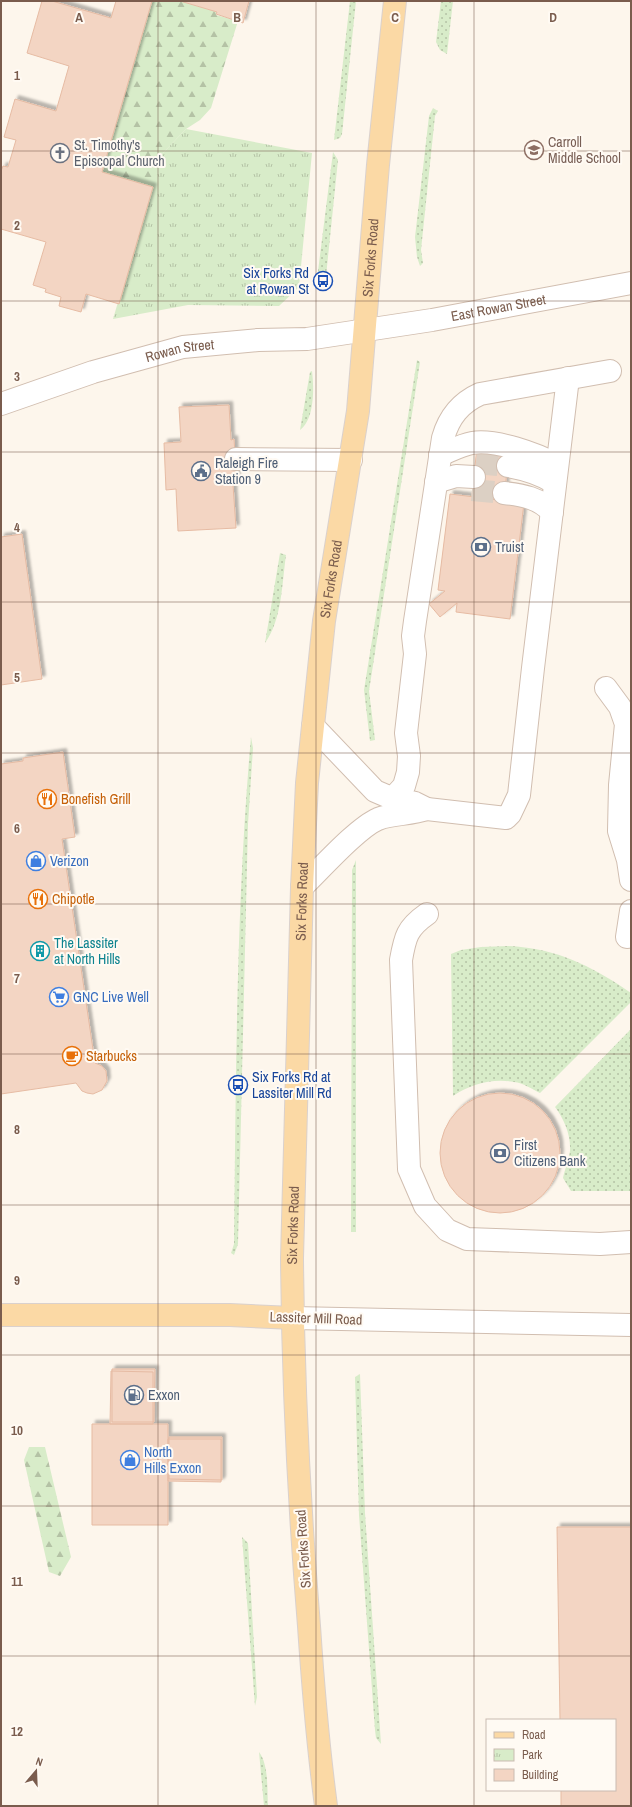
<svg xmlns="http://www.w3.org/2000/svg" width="632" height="1807" font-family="'Archivo Narrow',sans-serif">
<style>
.grass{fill:url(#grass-dots)}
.forest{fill:url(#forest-firs)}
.park{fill:url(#park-tufts)}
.building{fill:#f3d5c3;stroke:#e6bba3;filter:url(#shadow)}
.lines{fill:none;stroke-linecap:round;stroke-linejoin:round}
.minor-tunnel{stroke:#dcd0c4;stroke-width:22;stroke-dasharray:22 11;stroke-linecap:butt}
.minor-casing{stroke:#d1beb0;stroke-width:24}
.major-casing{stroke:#dad1cd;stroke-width:24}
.minor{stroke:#fff;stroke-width:22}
.major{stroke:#fbd9a5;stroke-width:22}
.grid{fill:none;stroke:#7a5c4d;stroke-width:1;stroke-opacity:0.55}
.labels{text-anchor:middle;stroke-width:4;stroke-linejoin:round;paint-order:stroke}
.education-label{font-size:14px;fill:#785e54;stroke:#fffaf3;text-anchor:start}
.worship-label{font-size:14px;fill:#5b616d;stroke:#fffaf3;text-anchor:start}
.street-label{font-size:14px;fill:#7a5c4d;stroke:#fffaf3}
.transit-label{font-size:14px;fill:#164399;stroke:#fffaf3;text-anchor:end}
.service-label{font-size:14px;fill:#4e5e75;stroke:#fffaf3;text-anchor:start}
.food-label{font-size:14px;fill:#c56008;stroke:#fffaf3;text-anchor:start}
.shop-label{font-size:14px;fill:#366cbe;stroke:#fffaf3;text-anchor:start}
.culture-label{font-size:14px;fill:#0d838f;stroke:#fffaf3;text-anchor:start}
.grid-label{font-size:13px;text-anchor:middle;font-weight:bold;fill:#7a5c4d;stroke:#fffaf3;stroke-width:4;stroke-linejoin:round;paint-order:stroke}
</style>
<defs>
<pattern id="grass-dots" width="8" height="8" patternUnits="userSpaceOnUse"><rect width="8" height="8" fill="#d8ecc9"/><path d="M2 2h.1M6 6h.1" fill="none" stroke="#b4c2a5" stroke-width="1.8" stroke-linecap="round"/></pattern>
<pattern id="forest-firs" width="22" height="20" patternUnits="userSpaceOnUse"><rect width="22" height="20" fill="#d8ecc9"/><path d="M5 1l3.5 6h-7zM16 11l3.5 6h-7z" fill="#b4c2a5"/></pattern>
<pattern id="park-tufts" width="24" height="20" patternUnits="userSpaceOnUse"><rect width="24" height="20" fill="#d8ecc9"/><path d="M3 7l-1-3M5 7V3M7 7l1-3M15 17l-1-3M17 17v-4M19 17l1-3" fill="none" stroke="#b4c2a5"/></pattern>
<filter id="shadow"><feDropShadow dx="3.5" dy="-3.5" stdDeviation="1" flood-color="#0004"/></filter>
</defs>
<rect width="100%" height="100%" fill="#fdf6ec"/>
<path class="grass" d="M350 1H356L342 134 340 138 334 140Z
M441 1H453L447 54 440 50 436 42Z
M433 108 438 111 435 116 421 250 423 263 420 266 417 257 415 237 429 116Z
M333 152 338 160 325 286 316 287Z
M417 360 420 362 369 691 375 740 370 741 364 690Z
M312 371C314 387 315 419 300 430L310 372Z
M280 553 286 555C282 583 282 620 265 643Z
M251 737 253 748 248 824 238 1244 234 1255 231 1253 234 1244C236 1075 236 906 251 737Z
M356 860V1232H351L352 870Z
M481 947C494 947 508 945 521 947 563 951 598 970 631 993V1002L540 1093C532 1089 523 1083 514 1082 493 1078 471 1084 453 1096L451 954 461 950Z
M631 1029V1191H571L563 1178C565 1169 569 1159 570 1151 571 1135 564 1119 555 1107Z
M360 1374 365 1513 381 1744 376 1738 375 1730 359 1515 355 1377Z
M242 1537 248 1543 257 1697 255 1706Z
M259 1752C269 1765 267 1790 268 1806H264Z"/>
<path class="forest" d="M152 1H180L217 12 216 15 238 21 211 108 200 120 186 129 162 154 153 187 102 172Z
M29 1447H45L71 1557 60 1576 49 1572 24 1460Z"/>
<path class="park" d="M186 129 312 153 299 287 279 306 188 305 113 319 162 154Z"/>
<path class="building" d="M42 1H52L111 18 116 1H152L102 172 153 187 119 304 86 294 81 312 59 306 61 297 45 292 46 289 33 285 46 242 1 229V171L3 166 8 167 16 140 4 137 15 99 56 111 69 66 27 53Z
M180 1H249L243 23 216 14 217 12Z
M229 405 231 440 234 439 237 484 233 485 236 528 178 531 176 489 166 490 164 443 181 442 179 407Z
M477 446 509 450 504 500 472 497Z
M450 494 524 503 510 619 456 612 457 603 440 617 429 604 445 591 438 590Z
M22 534 42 679 1 685V537Z
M63 752 75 837 62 839 95 1063 102 1066 106 1071 107 1081 102 1090 93 1094 87 1093 82 1091 76 1083 1 1094V764L23 761V758Z
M440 1153a60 60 0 1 1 120 0a60 60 0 1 1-120 0Z
M112 1369H155L154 1422H112Z
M111 1371 153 1372V1424H110Z
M92 1424H168V1525H92Z
M169 1437H222V1480L169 1479Z
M168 1439H221V1482L168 1481Z
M557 1527H631V1806H561V1790H615V1720H560Z"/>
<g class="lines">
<path class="minor-tunnel" d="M476 463 508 466
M472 490 504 493"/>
<defs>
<g id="minor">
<path id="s1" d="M1 404 93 372 183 347 258 340 307 339 432 320 631 283"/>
<path d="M440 455C450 451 461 445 472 443 496 439 536 454 557 465"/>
<path d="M236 459 351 460"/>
<path d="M508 466C525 469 540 473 555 483"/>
<path d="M436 482 456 476 474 477"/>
<path d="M504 493C523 495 539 498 552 512"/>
<path d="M606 688 620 707 626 724 620 785 619 831 628 860 631 880"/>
<path d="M313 726 375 791 389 797 415 803 427 809 506 818 510 814 519 795 533 668 568 378"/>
<path d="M393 798 404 786 408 772 409 756 406 733 415 654 413 636 415 621 443 438C449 417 460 403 480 394L610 371"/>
<path d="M302 887C320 870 357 828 378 819 393 813 410 815 427 809"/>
<path d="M427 914C407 928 405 937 401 960L409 1169 425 1206 447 1230 467 1239 600 1244 631 1242"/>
<path d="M627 937 631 911"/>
<path d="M293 1318 631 1325"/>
</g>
<g id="major">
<path d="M1 1315H230L293 1318"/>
<path id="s2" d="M326 1806C318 1746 313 1686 309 1626 299 1503 293 1380 292 1258L302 887 307 783 324 621 358 411 378 165 395 1"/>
</g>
</defs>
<use href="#minor" class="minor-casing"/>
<use href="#major" class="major-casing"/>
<use href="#minor" class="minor"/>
<use href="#major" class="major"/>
</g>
<path class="grid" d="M158 1V1806M316 1V1806M474 1V1806M1 151H631M1 301H631M1 452H631M1 602H631M1 753H631M1 904H631M1 1054H631M1 1205H631M1 1355H631M1 1506H631M1 1656H631"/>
<defs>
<symbol id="school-ring" viewBox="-11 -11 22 22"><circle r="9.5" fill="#fffaf3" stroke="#8d6e63" stroke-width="1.5"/><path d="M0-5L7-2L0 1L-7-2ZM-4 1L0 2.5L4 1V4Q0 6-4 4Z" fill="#8d6e63"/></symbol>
<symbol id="church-ring" viewBox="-11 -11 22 22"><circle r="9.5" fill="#fffaf3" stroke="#6b7280" stroke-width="1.5"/><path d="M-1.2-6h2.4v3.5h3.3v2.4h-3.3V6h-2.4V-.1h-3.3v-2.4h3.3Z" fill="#6b7280"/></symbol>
<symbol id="bus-ring" viewBox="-11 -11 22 22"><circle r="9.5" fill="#fffaf3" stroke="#1a4fb4" stroke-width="1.5"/><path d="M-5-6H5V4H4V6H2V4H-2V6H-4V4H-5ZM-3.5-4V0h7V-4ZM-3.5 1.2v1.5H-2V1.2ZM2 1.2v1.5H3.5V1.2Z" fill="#1a4fb4"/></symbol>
<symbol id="civic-ring" viewBox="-11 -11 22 22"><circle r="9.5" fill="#fffaf3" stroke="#5c6f8a" stroke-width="1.5"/><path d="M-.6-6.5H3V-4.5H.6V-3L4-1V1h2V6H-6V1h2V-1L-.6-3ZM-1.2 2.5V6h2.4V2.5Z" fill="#5c6f8a"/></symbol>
<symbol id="bank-ring" viewBox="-11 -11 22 22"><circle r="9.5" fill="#fffaf3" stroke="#5c6f8a" stroke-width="1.5"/><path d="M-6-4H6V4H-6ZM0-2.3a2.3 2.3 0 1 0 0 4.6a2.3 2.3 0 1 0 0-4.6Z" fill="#5c6f8a"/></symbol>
<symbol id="restaurant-ring" viewBox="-11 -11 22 22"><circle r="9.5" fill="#fffaf3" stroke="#e8710a" stroke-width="1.5"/><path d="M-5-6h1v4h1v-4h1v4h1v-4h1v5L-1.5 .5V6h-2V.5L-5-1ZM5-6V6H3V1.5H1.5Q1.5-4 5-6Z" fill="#e8710a"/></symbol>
<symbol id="shop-ring" viewBox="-11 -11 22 22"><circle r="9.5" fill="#fffaf3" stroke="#3f7fe0" stroke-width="1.5"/><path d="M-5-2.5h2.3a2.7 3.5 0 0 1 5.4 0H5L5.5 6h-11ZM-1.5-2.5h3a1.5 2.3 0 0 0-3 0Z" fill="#3f7fe0"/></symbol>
<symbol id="building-ring" viewBox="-11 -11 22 22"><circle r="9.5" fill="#fffaf3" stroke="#0f9aa8" stroke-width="1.5"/><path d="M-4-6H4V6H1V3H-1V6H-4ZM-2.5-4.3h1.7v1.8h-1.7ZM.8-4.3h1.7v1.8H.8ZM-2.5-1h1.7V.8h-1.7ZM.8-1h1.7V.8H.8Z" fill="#0f9aa8"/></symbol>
<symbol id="supermarket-ring" viewBox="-11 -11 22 22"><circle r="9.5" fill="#fffaf3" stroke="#3f7fe0" stroke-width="1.5"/><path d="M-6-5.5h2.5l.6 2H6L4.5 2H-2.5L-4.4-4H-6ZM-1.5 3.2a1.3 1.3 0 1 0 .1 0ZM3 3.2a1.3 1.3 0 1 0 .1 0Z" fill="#3f7fe0"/></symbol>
<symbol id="cafe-ring" viewBox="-11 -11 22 22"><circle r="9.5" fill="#fffaf3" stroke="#e8710a" stroke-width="1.5"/><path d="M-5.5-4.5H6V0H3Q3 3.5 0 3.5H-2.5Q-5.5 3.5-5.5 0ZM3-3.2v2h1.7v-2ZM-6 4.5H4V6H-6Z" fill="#e8710a"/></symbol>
<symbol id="fuel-ring" viewBox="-11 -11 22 22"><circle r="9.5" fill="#fffaf3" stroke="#5c6f8a" stroke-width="1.5"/><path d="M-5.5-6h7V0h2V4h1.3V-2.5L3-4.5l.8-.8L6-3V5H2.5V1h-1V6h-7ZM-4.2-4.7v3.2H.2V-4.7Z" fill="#5c6f8a"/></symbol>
</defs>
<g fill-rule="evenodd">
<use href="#school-ring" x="523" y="139" width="22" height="22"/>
<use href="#church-ring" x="49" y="142" width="22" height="22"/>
<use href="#bus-ring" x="312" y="270" width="22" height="22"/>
<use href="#civic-ring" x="190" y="460" width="22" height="22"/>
<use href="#bank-ring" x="470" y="536" width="22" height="22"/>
<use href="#restaurant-ring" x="36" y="788" width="22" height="22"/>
<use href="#shop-ring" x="25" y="850" width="22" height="22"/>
<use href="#restaurant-ring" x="27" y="888" width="22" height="22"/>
<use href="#building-ring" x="29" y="940" width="22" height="22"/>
<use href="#supermarket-ring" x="48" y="986" width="22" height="22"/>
<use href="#cafe-ring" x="61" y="1045" width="22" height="22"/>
<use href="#bus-ring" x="227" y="1074" width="22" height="22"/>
<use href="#bank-ring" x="489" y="1142" width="22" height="22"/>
<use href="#fuel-ring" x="123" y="1384" width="22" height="22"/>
<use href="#shop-ring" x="119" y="1449" width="22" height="22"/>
</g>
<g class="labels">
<g class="education-label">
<text x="548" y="147">Carroll<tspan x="548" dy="16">Middle School</tspan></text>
</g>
<g class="worship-label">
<text x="74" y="150">St. Timothy's<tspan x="74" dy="16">Episcopal Church</tspan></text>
</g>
<g class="street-label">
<text dy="5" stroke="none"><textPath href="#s2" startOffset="1554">Six Forks Road</textPath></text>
<text dy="5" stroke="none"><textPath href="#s1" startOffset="509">East Rowan Street</textPath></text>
<text dy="5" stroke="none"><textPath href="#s1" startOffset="187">Rowan Street</textPath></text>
<text dy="5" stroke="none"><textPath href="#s2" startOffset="1230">Six Forks Road</textPath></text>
<text dy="5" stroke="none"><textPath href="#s2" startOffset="906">Six Forks Road</textPath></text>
<text dy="5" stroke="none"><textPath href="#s2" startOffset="582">Six Forks Road</textPath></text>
<text transform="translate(316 1318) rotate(2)" y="5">Lassiter Mill Road</text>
<text transform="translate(303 1549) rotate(-94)" y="5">Six Forks Road</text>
</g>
<g class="transit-label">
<text x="309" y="278">Six Forks Rd<tspan x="309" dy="16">at Rowan St</tspan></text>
<text x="252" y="1082" text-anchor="start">Six Forks Rd at<tspan x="252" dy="16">Lassiter Mill Rd</tspan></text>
</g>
<g class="service-label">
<text x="215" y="468">Raleigh Fire<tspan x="215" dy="16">Station 9</tspan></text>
<text x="495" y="552">Truist</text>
<text x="514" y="1150">First<tspan x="514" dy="16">Citizens Bank</tspan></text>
<text x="148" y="1400">Exxon</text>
</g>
<g class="food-label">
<text x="61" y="804">Bonefish Grill</text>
<text x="52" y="904">Chipotle</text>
<text x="86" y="1061">Starbucks</text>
</g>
<g class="shop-label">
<text x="50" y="866">Verizon</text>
<text x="73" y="1002">GNC Live Well</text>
<text x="144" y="1457">North<tspan x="144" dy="16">Hills Exxon</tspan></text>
</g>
<g class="culture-label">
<text x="54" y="948">The Lassiter<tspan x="54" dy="16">at North Hills</tspan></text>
</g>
</g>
<g class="grid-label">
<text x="79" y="22">A</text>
<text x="237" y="22">B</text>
<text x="395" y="22">C</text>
<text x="553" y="22">D</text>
<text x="17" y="80">1</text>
<text x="17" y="230">2</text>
<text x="17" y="381">3</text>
<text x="17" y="532">4</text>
<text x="17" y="682">5</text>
<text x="17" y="833">6</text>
<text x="17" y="983">7</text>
<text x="17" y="1134">8</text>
<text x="17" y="1285">9</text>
<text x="17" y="1435">10</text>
<text x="17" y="1586">11</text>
<text x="17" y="1736">12</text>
</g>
<rect width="632" height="1807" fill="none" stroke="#7a5c4d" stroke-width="4"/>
<rect x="486" y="1719" width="130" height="72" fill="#fffaf3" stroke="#cabbb1"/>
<rect x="494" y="1732" width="20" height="6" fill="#fbd9a5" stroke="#cabbb1"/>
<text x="522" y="1739" font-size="12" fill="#7a5c4d">Road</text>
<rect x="494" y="1749" width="20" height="12" fill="url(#park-tufts)" stroke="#cabbb1"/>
<text x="522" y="1759" font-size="12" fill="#7a5c4d">Park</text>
<rect x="494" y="1769" width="20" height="12" fill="#f3d5c3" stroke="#cabbb1"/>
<text x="522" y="1779" font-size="12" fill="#7a5c4d">Building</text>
<g transform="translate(36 1771) rotate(19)" stroke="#fffaf3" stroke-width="3" paint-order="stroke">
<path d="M0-3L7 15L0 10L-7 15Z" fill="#7a5c4d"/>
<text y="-6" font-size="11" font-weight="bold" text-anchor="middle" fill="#7a5c4d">N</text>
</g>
</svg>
